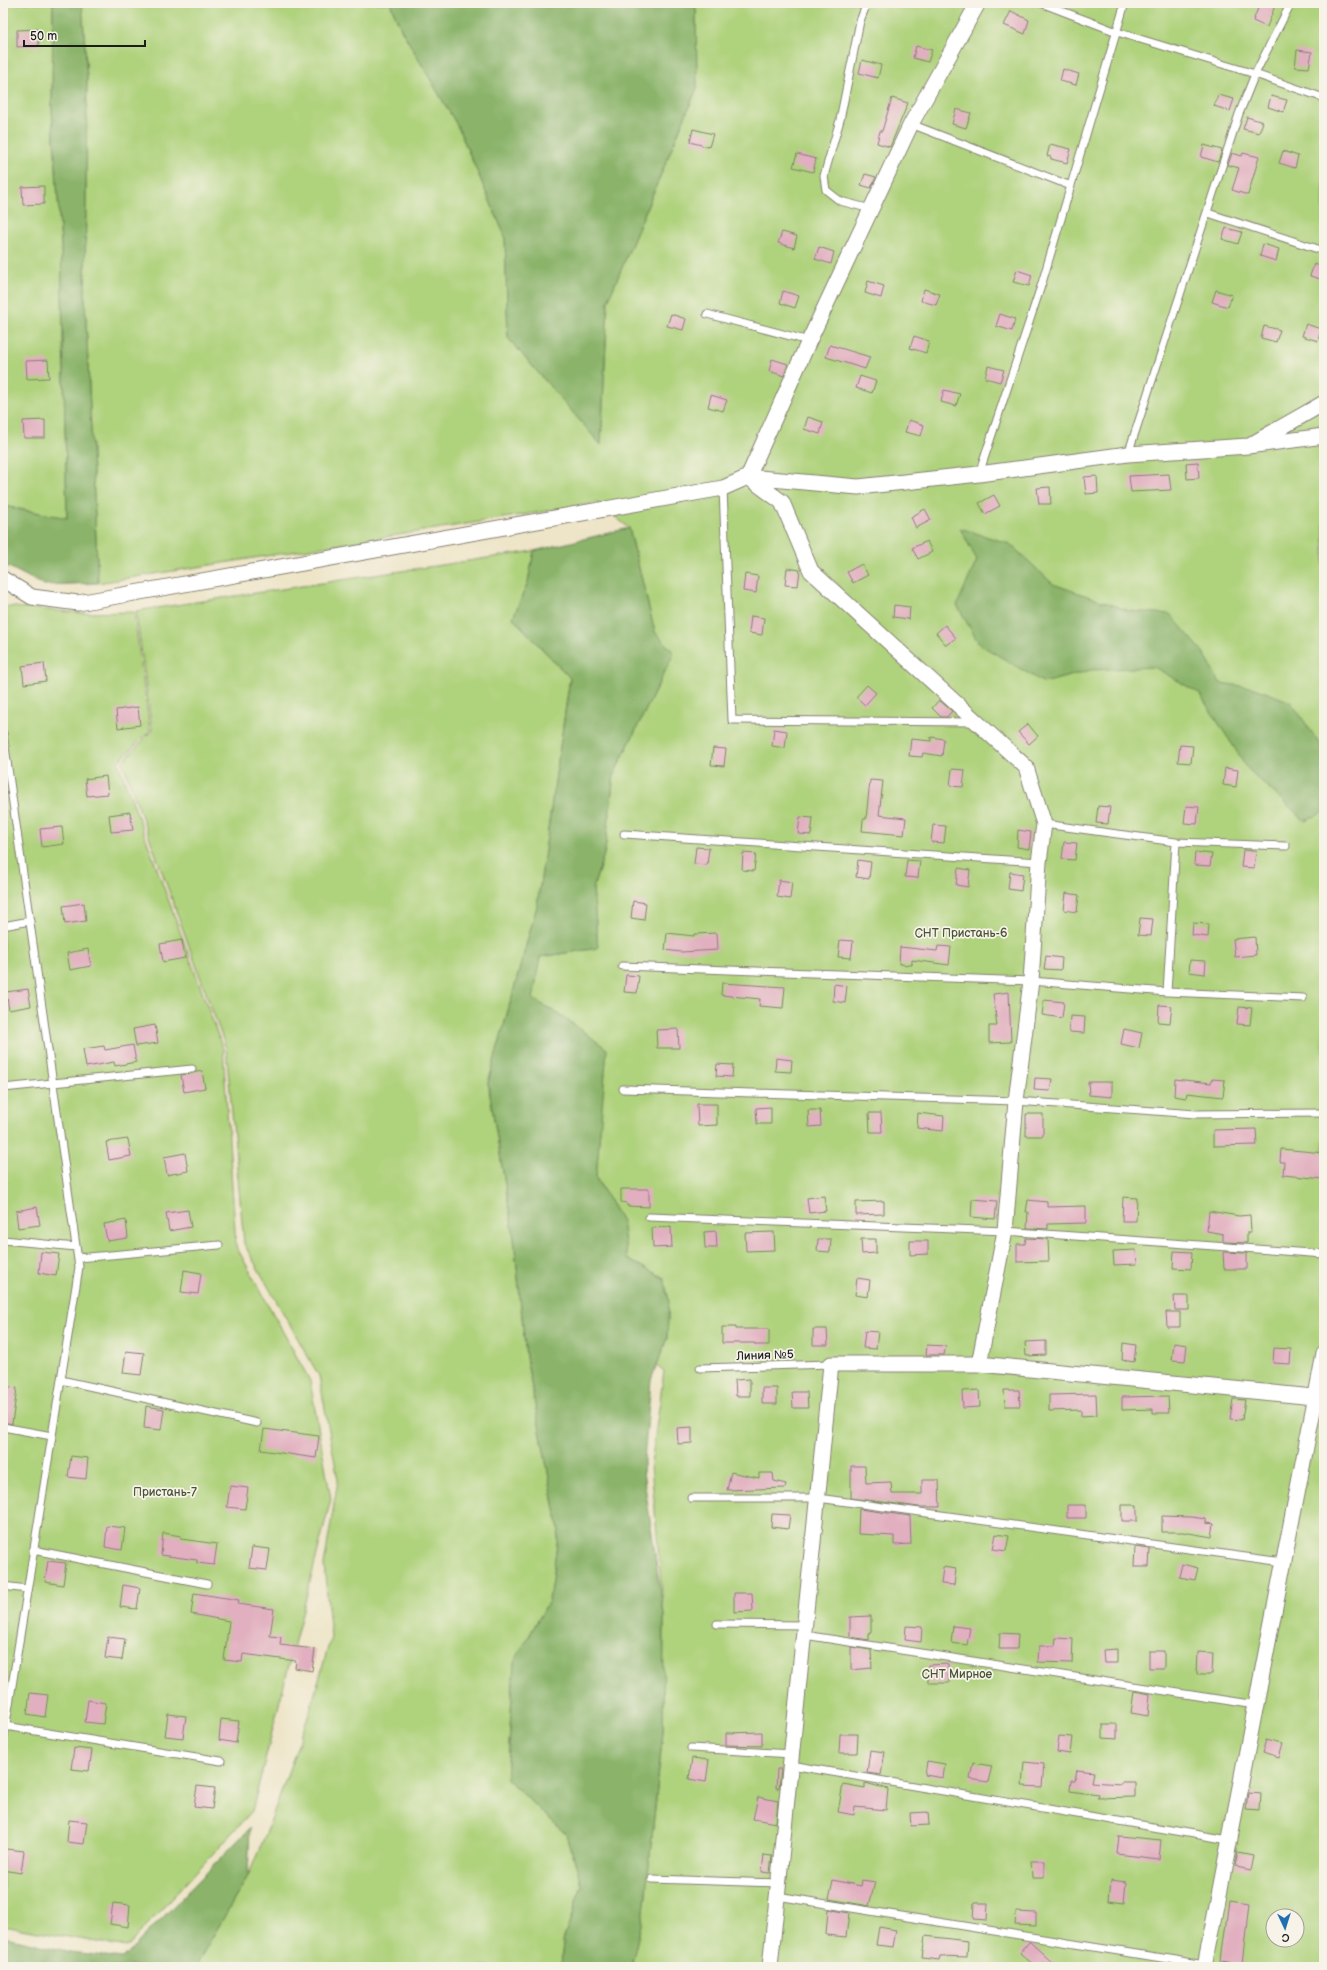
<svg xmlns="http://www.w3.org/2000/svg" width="1327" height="1970" font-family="'Balsamiq Sans',sans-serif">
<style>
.green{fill:#afd27b;stroke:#66774c;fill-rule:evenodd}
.forest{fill:#8bb46b;stroke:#546844}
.building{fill:#e1afbf}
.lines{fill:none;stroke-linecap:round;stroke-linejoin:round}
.lane-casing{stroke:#858072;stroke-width:9}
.street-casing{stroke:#858072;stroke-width:17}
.lane{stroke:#fff;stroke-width:7}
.street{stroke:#fff;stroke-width:15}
.labels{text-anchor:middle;stroke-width:3.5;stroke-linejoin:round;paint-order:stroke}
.park-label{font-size:12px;fill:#485338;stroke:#f7f3e8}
.street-label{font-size:12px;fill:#1c1c1c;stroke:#f7f3e8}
</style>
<rect width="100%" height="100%" fill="#f7f3e8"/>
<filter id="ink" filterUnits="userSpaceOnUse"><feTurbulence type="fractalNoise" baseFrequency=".025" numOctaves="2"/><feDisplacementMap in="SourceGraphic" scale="8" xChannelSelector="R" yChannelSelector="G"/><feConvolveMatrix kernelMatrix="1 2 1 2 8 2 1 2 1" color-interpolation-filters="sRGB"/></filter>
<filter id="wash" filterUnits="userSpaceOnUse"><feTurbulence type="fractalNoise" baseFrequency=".012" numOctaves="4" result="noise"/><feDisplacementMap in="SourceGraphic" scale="16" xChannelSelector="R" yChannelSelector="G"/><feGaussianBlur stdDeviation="0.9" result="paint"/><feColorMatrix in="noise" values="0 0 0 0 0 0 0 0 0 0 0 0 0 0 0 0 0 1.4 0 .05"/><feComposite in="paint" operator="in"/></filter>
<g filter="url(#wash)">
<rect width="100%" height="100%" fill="#eee5c8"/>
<path class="green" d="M3 3H53L52 108 61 245 67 518 3 506Z
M82 3H390L401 29 457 125 505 236 508 338 601 444 608 301 697 88 696 9 693 3H1324V1967H631L644 1912 663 1731 664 1616 651 1465 664 1371 657 1365 667 1338 664 1278 627 1259 622 1221 596 1178 606 1049 565 1018 533 999 540 957 598 948 593 888 605 851 614 774 674 653 655 632 629 528 598 503 98 583 85 298 87 79ZM1273 1916H1297V1940H1273Z
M534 551 528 582 513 618 570 678 537 906 488 1083 514 1238 526 1357 559 1530 549 1601 514 1663 507 1779 567 1835 582 1885 563 1941 561 1967H195L248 1876 267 1831 309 1714 331 1637 324 1565 338 1480 319 1376 244 1244 226 1048 122 762 152 731 136 611Z
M3 606 82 613 134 612 150 731 118 762 223 1049 236 1246 310 1381 331 1499 252 1811 127 1947 3 1926Z"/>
<path class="forest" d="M53 3H82L87 79 85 298 98 583 44 585 3 564V506L67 518 61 245 52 108Z
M390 3H693L696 9 697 88 608 301 601 445 508 338 505 236 457 125 401 29Z
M629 528 655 632 674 653 614 774 605 851 593 888 598 948 540 957 533 999 565 1018 607 1049 596 1178 622 1221 627 1259 664 1278 669 1301 667 1338 651 1380 643 1472 664 1616 663 1731 644 1912 631 1967H561L563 1941 582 1885 567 1835 507 1779 514 1662 549 1601 559 1530 526 1357 514 1238 488 1083 537 906 570 678 513 618 528 582 534 551Z
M960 528 1010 544 1053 584 1130 611 1170 614 1203 652 1220 683 1255 688 1291 702 1324 750V812L1305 821 1248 769 1199 693 1154 667 1091 670 1044 683 979 644 957 605 977 560Z
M250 1828 248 1876 195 1967H3V1936L70 1952 123 1958Z"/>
<g id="blocks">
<path class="building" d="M1260 3H1276L1267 27 1253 21Z
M1011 11 1029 20 1025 34 1004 25Z
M38 29 39 46 17 47V30Z
M916 46 932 50 928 62 913 58Z
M1297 50 1312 52 1309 68 1295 67Z
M862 60 881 65 878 78 859 73Z
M1063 69 1079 74 1076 85 1060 81Z
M1218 95 1234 99 1230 111 1214 106Z
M1271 96 1287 100 1283 112 1268 107Z
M892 98 908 103 890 147 877 143 880 131H882Z
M956 109 971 113 966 128 952 124Z
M1247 117 1263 122 1259 133 1243 129Z
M693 129 713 134 709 147 690 142Z
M1050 144 1071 149 1067 163 1051 159V157L1047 156Z
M1204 145 1222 150 1218 162 1201 157Z
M1283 151 1298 156 1295 168 1279 163Z
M1232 153 1242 156 1243 153 1259 157 1248 195 1232 190 1239 168 1228 165Z
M797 154 816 159 813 172 793 167Z
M865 174 876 177 871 188 861 185Z
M44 186V204L23 205 22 187Z
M1226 228 1242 232 1238 244 1222 239Z
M782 232 797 236 794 248 778 243Z
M1263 244 1279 249 1276 261 1260 256Z
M819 247 834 252 831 264 815 259Z
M1314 264 1324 267V280L1310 276Z
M1017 270 1032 275 1029 286 1013 282Z
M868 281 884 286 881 298 865 293Z
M924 289 940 294 936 305 921 301Z
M1216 290 1232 295 1228 307 1212 302Z
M783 291 799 296 795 308 780 303Z
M671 314 686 319 683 330 667 326Z
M1000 314 1015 319 1012 331 996 326Z
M1306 324 1321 329 1318 341 1302 336Z
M1264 326 1280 330 1276 342 1261 338Z
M914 336 929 341 926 353 910 348Z
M830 345 870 357 865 369 826 357Z
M772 359 788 364 784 376 769 371Z
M48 360 49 378 27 379 26 361Z
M988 366 1004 370 1000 382 985 378Z
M860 376 876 381 872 393 856 388Z
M944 390 960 394 956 406 941 402Z
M711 395 727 400 723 411 708 407Z
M808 417 823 422 820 434 804 429Z
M45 420V438H24L23 421Z
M909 420 924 425 921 436 905 432Z
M1198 462 1199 478 1187 479 1186 463Z
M1169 474 1171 490 1131 492 1129 476Z
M1097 476 1098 493 1086 494 1084 477Z
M1050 487 1051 504H1039L1037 488Z
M994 495 1000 506 985 514 979 503Z
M925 509 931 520 916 528 911 517Z
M927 541 932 552 918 559 912 548Z
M862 564 868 575 853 583 847 572Z
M787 568 800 570 798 586 785 585Z
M745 574 758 576 756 593 743 591Z
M894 605 910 607 909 619 893 617Z
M751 616 764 618 762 635 749 633Z
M945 625 956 638 946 645 936 633Z
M44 663 46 681 24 684 22 666Z
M867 685 876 693 865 705 856 697Z
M939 700 952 711 947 717H941L932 708Z
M138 707 140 725 118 728 116 710Z
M1028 724 1038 736 1029 744 1018 732Z
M774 729 787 731 785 748 772 746Z
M931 737 944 739 942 756 923 753 922 757 909 756 911 739 931 741Z
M1180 745 1193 746 1191 763 1178 762Z
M713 748 726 749 724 766 711 765Z
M1225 768 1238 770 1236 787 1223 785Z
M952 769 965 770 963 787 950 786Z
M106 776 108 794 87 796 85 779Z
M870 780 883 781 879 815 906 818 904 835 862 831 863 819H866Z
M1098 806 1110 807 1108 824 1096 823Z
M1186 806 1199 807 1197 824 1184 823Z
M130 812 133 830 111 832 109 815Z
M800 817 813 818 811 835 798 834Z
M933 825 946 826 944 843 931 842Z
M62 827 64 844 42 847 40 829Z
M1018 830 1031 832 1029 849 1017 847Z
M1064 842 1077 843 1075 860 1062 859Z
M696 847 709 848 707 865 694 864Z
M1243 850 1256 851 1254 868 1241 867Z
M1195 852 1212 854 1210 866 1194 865Z
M743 853 756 854 754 871 742 870Z
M858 860 871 862 869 879 856 877Z
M907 860 920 861 918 878 905 877Z
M958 868 970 870 968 887 956 885Z
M1010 872 1023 874 1021 891 1008 889Z
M779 880 792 882 790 899 777 897Z
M1066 893 1079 895 1077 912 1064 910Z
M633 901 646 903 644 920 631 918Z
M84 903 86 921 65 924 63 906Z
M1140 918 1153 919 1151 936 1138 935Z
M1193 923 1209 924 1208 937 1192 935Z
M667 933 694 936V934L717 933 718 950 681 952 665 950Z
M1255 937 1256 955 1235 957 1233 939Z
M182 940 185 958 163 962 160 944Z
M840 940 853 941 851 958 838 957Z
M938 946 951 947 949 965 912 960V965L899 964 900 947 937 951Z
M88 949 91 966 70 970 67 953Z
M1046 956 1062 958 1061 970 1044 969Z
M1190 960 1206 961 1205 974 1189 972Z
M626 975 639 976 637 993 624 992Z
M722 983 785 987 783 1008 759 1006 760 999 721 995Z
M834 984 847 986 845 1003 833 1001Z
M28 989 31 1006 9 1010 6 992Z
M1009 992 1011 1042 989 1043V1026H997L993 994Z
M1044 1000 1064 1002 1062 1018 1042 1015Z
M1159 1005 1172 1006 1170 1023 1158 1022Z
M1239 1007 1252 1008 1250 1025 1237 1024Z
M1070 1016 1085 1017 1084 1033 1069 1032Z
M155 1025 158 1043 136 1046 133 1029Z
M678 1029 679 1048H657L656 1030Z
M1124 1029 1142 1033 1139 1048 1121 1044Z
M133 1045 136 1062 115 1066 114 1062 86 1067 83 1049 104 1046 105 1050Z
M776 1058 792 1060 791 1072 775 1071Z
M717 1064 733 1065 732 1077 716 1076Z
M202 1071 205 1088 184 1092 181 1075Z
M1035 1078 1052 1079 1050 1091 1034 1090Z
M1175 1079 1211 1083 1212 1079 1225 1080 1223 1097 1187 1093 1186 1098 1174 1096Z
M1088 1082H1112V1097L1089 1095Z
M697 1104H717V1125L698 1126Z
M771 1107V1124H757L756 1108Z
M808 1110H820L821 1126 809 1127Z
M869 1113H881L882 1132H870Z
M918 1113 944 1116 943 1131 917 1128Z
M1026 1114H1043V1136H1026Z
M1256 1129 1257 1145 1213 1146V1130Z
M128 1139 131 1156 109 1160 106 1142Z
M1281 1149 1324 1153V1179L1283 1175 1284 1162H1280Z
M185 1153 188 1171 167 1175 164 1157Z
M621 1189H649V1207L627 1206V1203L621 1202Z
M824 1196 826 1211 809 1213 807 1198Z
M1123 1197 1137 1198 1136 1221H1122Z
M972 1199 997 1201 995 1219 971 1217Z
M1028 1200 1047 1202V1207L1086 1206V1223L1048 1224V1229L1027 1228 1028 1212H1026Z
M884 1201V1214L856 1215V1202Z
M37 1207 40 1225 18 1228 16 1211Z
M188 1210 191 1227 169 1231 166 1213Z
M1209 1211 1239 1216 1250 1215 1251 1232H1247V1243L1223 1242V1234L1207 1231Z
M126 1220 128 1238 107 1241 104 1224Z
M671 1227 672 1247 653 1248 652 1228Z
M716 1231 717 1248H705L704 1232Z
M774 1232 775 1250 746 1251 745 1233Z
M1026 1238 1048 1239 1049 1261 1017 1262V1244H1025Z
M818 1239H831L830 1252 817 1251Z
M861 1239H876V1253L862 1254Z
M910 1241H928V1254L910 1255Z
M1136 1250 1137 1264 1114 1265 1113 1251Z
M1174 1251 1192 1252 1191 1269 1173 1268Z
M41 1252 59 1254 56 1276 39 1273Z
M1223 1252 1247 1253V1269H1224Z
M184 1270 201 1273 198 1294 181 1292Z
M857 1278 870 1280 868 1297 855 1295Z
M1174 1296H1189V1310H1175Z
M1166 1312H1180V1327H1167Z
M722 1327H736V1329H769V1345H755V1343H722Z
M813 1329H827L828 1345H813Z
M865 1331 878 1332 876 1349 863 1348Z
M1046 1341V1355L1026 1356 1025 1342Z
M1123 1343 1136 1345 1134 1362 1122 1360Z
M1174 1343 1187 1345 1185 1361 1172 1360Z
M927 1345 946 1346 944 1355H926Z
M1274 1348 1291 1349 1290 1364 1273 1363Z
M126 1351 144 1353 141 1375 123 1373Z
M750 1379V1396H736L735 1380Z
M3 1386 17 1388 12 1424 3 1422Z
M762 1388H777V1404H762Z
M979 1390 980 1407 963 1408 962 1391Z
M1004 1390H1019L1020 1406H1005Z
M792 1392H807L808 1408H793Z
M1096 1394 1097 1415 1081 1416V1410L1049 1411V1395Z
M1168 1396 1169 1413H1153V1409L1122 1410V1397Z
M1233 1399 1245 1400 1242 1420 1230 1419Z
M146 1406 164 1409 161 1430 144 1428Z
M692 1427V1443L678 1444 677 1428Z
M264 1429 319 1436 316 1458 261 1450Z
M71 1456 88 1458 86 1479 68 1477Z
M851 1466H865L866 1483 891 1482 892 1494H922V1480H939L940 1507H919L851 1498Z
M731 1472 759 1478V1473H773L774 1481 786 1484 785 1488 727 1490Z
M230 1486 248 1488 245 1509 227 1507Z
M1067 1505H1086V1518H1067Z
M1122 1505H1137V1521H1122Z
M859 1509 910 1516 911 1544 894 1545V1536L858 1534Z
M772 1514 790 1515 788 1529 771 1527Z
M1162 1516 1191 1517 1206 1519V1523L1214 1524 1212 1537 1183 1532H1162Z
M107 1526 125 1528 122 1550 105 1547Z
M163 1533 181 1536V1539L217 1544 214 1565 197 1563V1560L161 1555Z
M996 1534 1009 1536 1006 1551 993 1549Z
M252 1547 270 1549 267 1570 249 1568Z
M1135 1547 1150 1549 1149 1567H1134Z
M48 1561 66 1563 63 1585 45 1582Z
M1182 1564 1198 1568 1195 1580 1179 1577Z
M943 1567 956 1569 954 1585 941 1584Z
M123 1585 140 1588 137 1609 120 1607Z
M194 1593 239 1600 238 1604 274 1609 270 1636 281 1637 280 1645 315 1649 312 1671 295 1668 296 1661 243 1654 242 1662 224 1660 229 1621 191 1614Z
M734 1593H752L753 1611 734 1612Z
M871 1616V1634H869V1640L850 1637V1617Z
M906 1626 922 1627 921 1642 905 1640Z
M953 1626 970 1628 967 1645 951 1643Z
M1000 1633 1018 1634 1017 1649H999Z
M108 1637 125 1639 122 1660 105 1658Z
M1056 1638 1073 1639 1072 1663 1038 1662 1039 1646H1055Z
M851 1647 871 1650 872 1668 851 1670Z
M1117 1649V1663H1104L1103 1650Z
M1149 1651H1164V1668H1149Z
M1198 1652 1213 1653 1212 1674H1197Z
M948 1664 949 1683H928V1665Z
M1134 1691 1150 1694 1148 1716 1131 1713Z
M30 1693 48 1695 45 1717 27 1714Z
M88 1700 106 1703 103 1724 85 1722Z
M168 1714 186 1716 183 1738 165 1736Z
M221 1719 239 1721 236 1743 219 1740Z
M1103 1724H1117V1739L1103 1738Z
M762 1732V1746L726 1745V1733Z
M840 1734H858L857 1753H839Z
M1059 1736 1072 1737 1070 1754 1057 1752Z
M1266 1740 1283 1744 1279 1758 1262 1753Z
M74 1748 92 1750 89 1771 71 1769Z
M870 1750 885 1752 881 1775 867 1773Z
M692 1758 709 1760 706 1782 689 1779Z
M927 1761 945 1764 943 1778 925 1775Z
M1024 1762 1044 1764 1042 1787 1022 1786Z
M973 1763 992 1766 988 1782 970 1779Z
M777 1769H781L779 1788H776Z
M1077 1770 1094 1772 1092 1782 1121 1784V1782H1135V1797L1097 1798 1098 1795 1070 1791 1071 1781H1075Z
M865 1783 888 1789 886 1810 855 1807 854 1815 838 1812 843 1784 865 1788Z
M197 1786 215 1788 212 1809 194 1807Z
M1248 1793 1261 1794 1260 1811 1246 1810Z
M758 1797 778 1801 776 1823 753 1819Z
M928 1812 929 1825 911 1826 910 1813Z
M69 1820 87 1822 84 1844 67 1842Z
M1119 1836 1161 1840 1159 1859 1117 1854Z
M6 1849 24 1851 21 1873 3 1870Z
M1237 1852 1252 1855 1249 1870 1234 1867Z
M764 1855 772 1856 770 1873 762 1872Z
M1031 1861H1044V1878H1032Z
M833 1880 861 1886 862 1880 875 1882 869 1906 829 1899Z
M1111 1880 1126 1882 1124 1903 1109 1901Z
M1230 1900 1249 1903 1242 1965 1222 1962Z
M113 1903 130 1905 128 1927 110 1924Z
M974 1903H988L987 1920 973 1919Z
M828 1909 849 1913 846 1937 826 1935Z
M1016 1912 1036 1913V1926L1015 1925Z
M879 1927 896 1930 893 1947 876 1945Z
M925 1936 968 1941 967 1957 940 1956 939 1960 922 1958Z
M1029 1942H1030L1054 1964 1041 1963V1967H1036L1020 1953Z"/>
</g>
</g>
<g filter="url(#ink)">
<use href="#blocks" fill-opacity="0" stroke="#858072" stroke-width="1"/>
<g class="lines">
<defs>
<path id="lane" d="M867 3 860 21 840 120 824 176 826 190 840 201 871 209
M1041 3 1117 32 1255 74 1324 98
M911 124 1071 186
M1208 213 1324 251
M707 314 809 341
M1128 454 1239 114 1255 74 1291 3
M979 474 1042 283 1125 3
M723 488 732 720 974 722
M3 733 79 1267 3 1742
M1044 824 1176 842 1286 846
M624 834 1039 862
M3 926 30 921
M622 966 1031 981 1167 992 1303 998
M1167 992 1176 842
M3 1088 192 1069
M623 1089 1016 1101 1196 1114 1324 1113
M649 1217 1005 1231 1324 1254
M3 1240 76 1247
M78 1258 219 1245
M700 1368 831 1364
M61 1380 257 1423
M3 1427 52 1436
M691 1498H818L1283 1562
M33 1550 207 1584
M3 1586 27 1589
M717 1624 805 1625
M804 1635 1256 1705
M5 1726 221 1761
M691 1748 792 1754
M791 1765 1229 1840
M652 1879 779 1883
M777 1896 1205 1965"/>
<path id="street" d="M1254 443 1324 403
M3 579 32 597 78 603 723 488 748 477 858 487 979 474 1128 454 1248 446 1324 436
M979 1364 1324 1398
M770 1967 831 1364H979L1005 1231 1016 1101 1031 981 1039 862 1044 824 1026 767 811 571 782 502 748 477 809 341 911 124 978 3
M1205 1967 1324 1354"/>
</defs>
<use href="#lane" class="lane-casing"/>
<use href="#street" class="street-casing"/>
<use href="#lane" class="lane"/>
<use href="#street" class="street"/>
</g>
</g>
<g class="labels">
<g class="park-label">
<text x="961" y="937">СНТ Пристань-6</text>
<text x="165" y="1496">Пристань-7</text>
<text x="957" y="1678">СНТ Мирное</text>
</g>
<g class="street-label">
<text transform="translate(765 1355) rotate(-2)" y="4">Линия №5</text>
</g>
</g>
<rect width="1327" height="1970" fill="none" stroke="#f7f3e8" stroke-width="16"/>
<g transform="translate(1285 1928) rotate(176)"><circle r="19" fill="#f7f3e8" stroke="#9f9d96"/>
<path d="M0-3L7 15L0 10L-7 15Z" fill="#1f6fb2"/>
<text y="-6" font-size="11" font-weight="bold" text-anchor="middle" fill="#1c1c1c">С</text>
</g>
<path d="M24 40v6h121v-6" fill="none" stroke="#1c1c1c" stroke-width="2"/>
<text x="30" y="40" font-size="12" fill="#1c1c1c" stroke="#f7f3e8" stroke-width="3" paint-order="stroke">50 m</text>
</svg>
